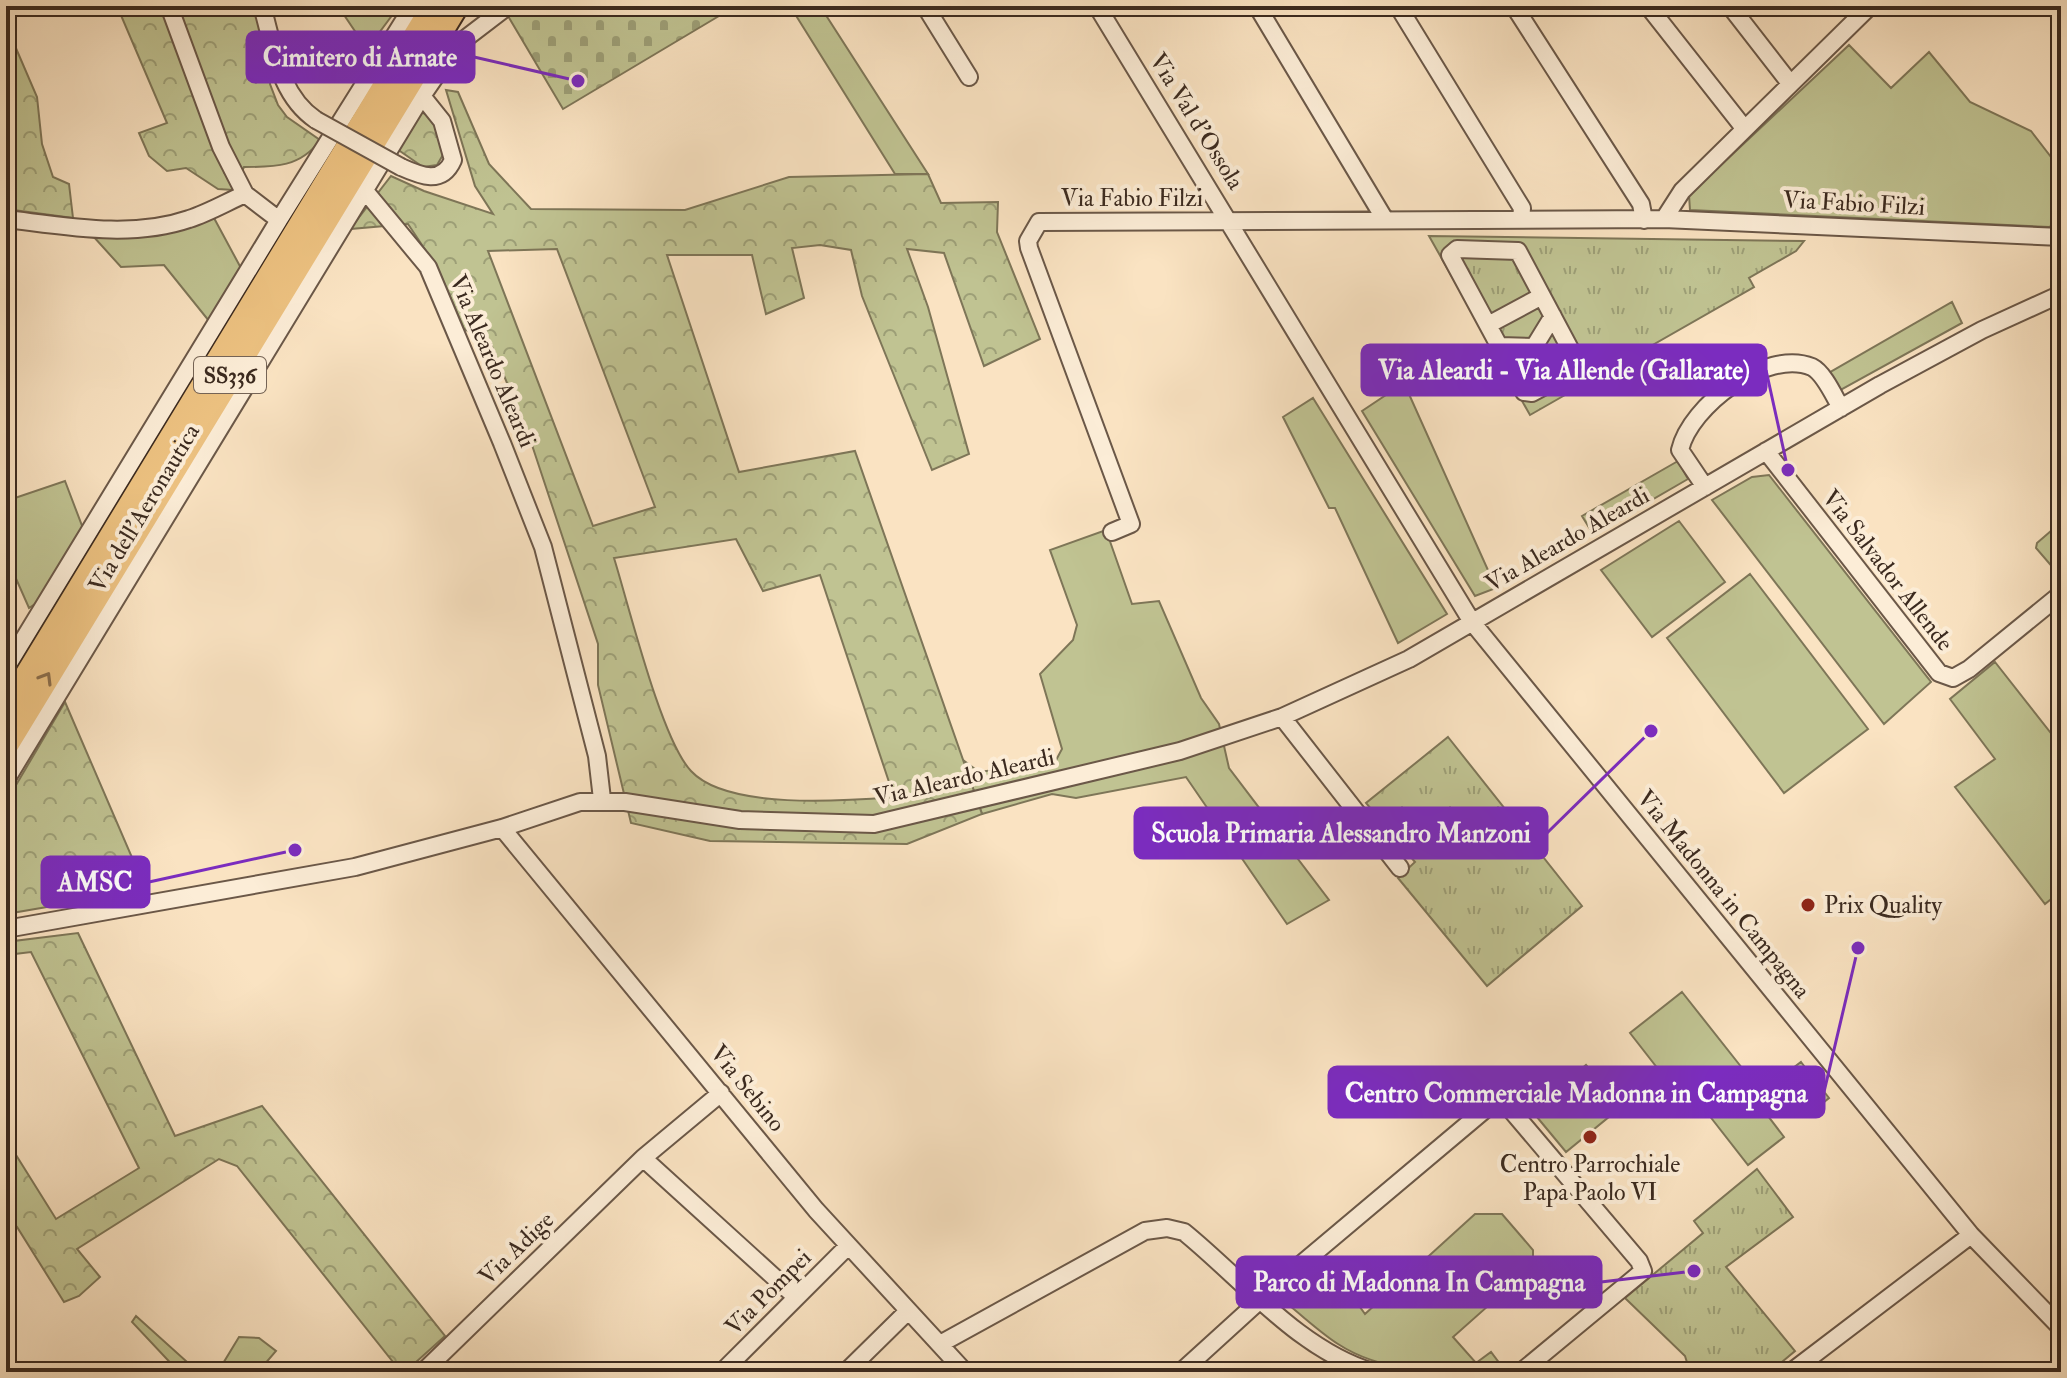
<svg xmlns="http://www.w3.org/2000/svg" width="2067" height="1378" font-family="'IM FELL Double Pica',serif">
<style>
.green{fill:#c0c392;stroke:#7e7658;stroke-width:2}
.forest{fill:url(#forest-crowns);stroke:#7e7658;stroke-width:2;fill-rule:evenodd}
.cemetery{fill:url(#cemetery-stones);stroke:#7e7658;stroke-width:2}
.park{fill:url(#park-tufts);stroke:#7e7658;stroke-width:2}
.lines{fill:none;stroke-linecap:round;stroke-linejoin:round}
.minor-casing{stroke:#6b5848;stroke-width:20}
.highway-casing{stroke:#3b2a1f;stroke-width:28}
.minor{stroke:#fcedd7;stroke-width:16}
.highway{stroke:#edc281;stroke-width:24}
.minor-bridge-casing{stroke:#6b5848;stroke-width:20;stroke-linecap:butt}
.minor-bridge{stroke:#fcedd7;stroke-width:16}
.oneway{stroke:#8b6e4b}
.poi-dot{fill:#8f2418;stroke:#fcedd7;stroke-width:3}
.labels{text-anchor:middle;stroke-width:8;stroke-linejoin:round;paint-order:stroke}
.shield{fill:#fcedd7;stroke:#756456;stroke-width:2}
.shield-label{font-size:22px;font-weight:bold;fill:#3b2a1f}
.street-label{font-size:24px;fill:#3b2a1f;stroke:#fcedd7}
.poi-label{font-size:24px;fill:#3b2a1f;stroke:#fcedd7;text-anchor:start}
.leader{fill:none;stroke:#7b2cbf;stroke-width:3}
.callout-dot{fill:#7b2cbf;stroke:#fcedd7;stroke-width:3}
.callout{fill:#7b2cbf;stroke:#7b2cbf;stroke-width:3}
.callout-label{font-size:26px;text-anchor:middle;font-weight:bold;fill:#fff}
</style>
<defs>
<pattern id="forest-crowns" width="20" height="18" patternUnits="userSpaceOnUse" patternTransform="scale(2)"><rect width="20" height="18" fill="#c0c392"/><path d="M2 6a3 3 0 1 1 6 0M12 15a3 3 0 1 1 6 0" fill="none" stroke="#9d9f77"/></pattern>
<pattern id="cemetery-stones" width="16" height="16" patternUnits="userSpaceOnUse" patternTransform="scale(2)"><rect width="16" height="16" fill="#c0c392"/><path d="M2 7V4a2 2 0 0 1 4 0v3zM10 15v-3a2 2 0 0 1 4 0v3z" fill="#9d9f77"/></pattern>
<pattern id="park-tufts" width="24" height="20" patternUnits="userSpaceOnUse" patternTransform="scale(2)"><rect width="24" height="20" fill="#c0c392"/><path d="M3 7l-1-3M5 7V3M7 7l1-3M15 17l-1-3M17 17v-4M19 17l1-3" fill="none" stroke="#9d9f77"/></pattern>
</defs>
<rect width="100%" height="100%" fill="#fae3c2"/>
<filter id="stains"><feTurbulence type="fractalNoise" baseFrequency=".0025" numOctaves="4"/><feColorMatrix values="0 0 0 0 .2 0 0 0 0 .09 0 0 0 0 .02 0 0 0 .5 -.17"/></filter>
<radialGradient id="worn" r=".72"><stop offset=".6" stop-color="#630" stop-opacity="0"/><stop offset="1" stop-color="#630" stop-opacity=".3"/></radialGradient>
<path class="green" d="M338 6H399L367 49Z
M790 6H820L928 174H895Z
M1849 45 1891 88 1929 52 1970 102 2031 131 2061 170V223L2049 227 1690 210 1689 195Z
M214 218 242 270 209 321 164 265 121 267 93 236 166 230Z
M1952 302 1962 323 1837 392 1827 374Z
M1404 383 1496 588 1475 596 1362 411Z
M1313 398 1447 614 1398 643 1335 508H1329L1283 417Z
M1678 461 1688 479 1593 534 1582 516Z
M1769 475 1931 682 1884 724 1712 500 1752 477Z
M65 481 84 531 44 598 29 608 6 556V501Z
M1679 521 1725 582 1652 637 1601 570Z
M2059 524 2061 525V577L2036 548 2037 543Z
M1106 530 1132 604 1159 601 1201 698 1219 724 1229 768 1329 900 1287 924 1186 777 1076 798 1052 794 982 814 963 760 979 772 1055 762 1062 749 1040 674 1073 640 1077 625 1050 550Z
M1750 574 1868 729 1784 793 1667 638Z
M1995 662 2061 746V891L2045 904 1955 787 1995 759 1950 699Z
M1682 992 1746 1073 1694 1115 1630 1033Z
M1801 1062 1829 1098 1808 1115 1780 1078Z
M1586 1065 1621 1107 1566 1152 1532 1111Z
M1742 1082 1784 1137 1748 1165 1705 1110Z
M1475 1214H1502L1533 1250V1266L1453 1337 1476 1363 1491 1352 1506 1372C1450 1372 1387 1376 1338 1344 1321 1333 1306 1319 1290 1306L1286 1298 1288 1286 1324 1257 1365 1314Z
M136 1316 197 1371 222 1365 239 1337 259 1338 276 1351 258 1372H179L132 1322Z"/>
<path class="forest" d="M117 6H255L270 66V84L278 105 287 117 320 140C301 167 275 167 244 167L233 190 218 189 186 168 167 171 149 156 139 133 167 123Z
M6 25 37 97 42 144 53 177 69 184 73 218 6 209Z
M446 90 458 92 489 164 531 209 685 210 789 177 928 174 941 203 998 202 997 232 1040 339 984 366 944 253 907 249 928 307 969 454 932 470 862 296 851 250 820 245 792 248 804 298 766 314 752 255H667L739 472 855 451 982 814 907 844 710 841 631 823 598 685V644L529 436 490 342 464 329 438 269 408 224 350 229 391 176 424 191 493 214 475 186ZM557 249 655 507 593 526 488 251ZM736 539 763 591 820 575 894 797C844 801 727 810 691 771 661 739 629 606 614 558Z
M420 111C437 119 440 136 444 153L437 165 423 167 397 149Z
M65 702 146 890 6 914V802Z
M78 933 175 1136 262 1106 445 1336 405 1372H401L237 1166 219 1159 77 1249 100 1277 79 1296 64 1302 17 1227 6 1216V1139L56 1219 139 1168 31 952 6 955V942Z"/>
<path class="cemetery" d="M524 6H734V7L563 109 508 16Z"/>
<path class="park" d="M1429 236 1804 241 1796 251 1749 278 1754 287 1530 415Z
M1448 737 1582 906 1487 986 1398 878 1415 862 1366 803Z
M1757 1169 1793 1217 1726 1267 1795 1351 1770 1372H1690L1685 1356 1625 1298 1703 1233 1694 1221Z"/>
<g class="lines">
<defs>
<path id="minor" d="M169 6 221 147 245 194 279 220 413 6
M262 6C274 48 279 95 316 120
M925 6 969 77
M1097 6 1472 622 1971 1235 2061 1328
M1257 6 1384 218
M1398 6 1522 208 1521 220
M1514 6 1641 204 1644 220
M1648 6 1744 128
M1730 6 1789 82
M401 167C421 176 442 185 453 160L442 121 422 96
M366 192 428 267 502 443 543 547 597 756 602 799
M6 219C65 226 131 239 189 219 208 213 227 202 245 194
M1664 219 1682 191 1870 6
M1457 249 1518 251 1576 360 1571 372 1532 393 1524 392 1450 255Z
M1488 325 1542 296
M1500 346 1534 347 1553 316
M1534 347 1554 382
M1766 451 1939 673 1953 678 1969 669 2061 594
M1705 487 1680 450C1690 406 1766 348 1812 367 1824 373 1834 396 1841 408
M1112 532 1131 524 1029 248 1028 241 1039 222 1664 219 2061 237
M6 668 279 220
M1282 717 1400 868
M6 780 422 96 457 45 508 6
M502 828 816 1210 965 1372
M6 929 355 867 502 828 580 802H625L740 820 874 824 1180 751 1282 717 1409 659 1880 385 1982 330 2061 294
M643 1158 796 1297
M940 1344 1145 1231 1167 1228 1184 1232C1242 1279 1299 1350 1373 1372
M423 1372 643 1158 721 1093
M722 1372 848 1246
M846 1372 908 1311
M1181 1372 1280 1282 1500 1097 1639 1261 1643 1271 1521 1372
M1791 1372 1971 1235"/>
<path id="highway" d="M6 710 434 6
M6 745 456 6"/>
</defs>
<use href="#minor" class="minor-casing"/>
<use href="#highway" class="highway-casing"/>
<use href="#minor" class="minor"/>
<use href="#highway" class="highway"/>
<defs>
<path id="minor-bridge" d="M316 120 401 167"/>
</defs>
<use href="#minor-bridge" class="minor-bridge-casing"/>
<use href="#minor-bridge" class="minor-bridge"/>
</g>
<defs><path id="oneway-chevron" d="M-2-3.5L2.5 0L-2 3.5" fill="none" stroke-width="1.6" stroke-linecap="round" stroke-linejoin="round" transform="scale(2)"/></defs>
<use class="oneway" href="#oneway-chevron" transform="translate(46 678) rotate(-59)"/>
<g class="poi-dot">
<circle cx="1808" cy="905" r="8"/>
<circle cx="1590" cy="1137" r="8"/>
</g>
<g class="labels">
<rect class="shield" x="194" y="357" width="72" height="36" rx="6"/>
<g class="shield-label">
<text x="230" y="383">SS336</text>
</g>
<g class="street-label">
<text transform="translate(1197 121) rotate(58)" y="8">Via Val d'Ossola</text>
<text x="1132" y="206">Via Fabio Filzi</text>
<text transform="translate(1854 203) rotate(3)" y="8">Via Fabio Filzi</text>
<text transform="translate(493 361) rotate(67)" y="8">Via Aleardo Aleardi</text>
<text transform="translate(144 508) rotate(-59)" y="8">Via dell'Aeronautica</text>
<text transform="translate(1567 539) rotate(-30)" y="8">Via Aleardo Aleardi</text>
<text transform="translate(1888 570) rotate(52)" y="8">Via Salvador Allende</text>
<text transform="translate(964 777) rotate(-13)" y="8">Via Aleardo Aleardi</text>
<text transform="translate(1724 894) rotate(51)" y="8">Via Madonna in Campagna</text>
<text transform="translate(748 1088) rotate(51)" y="8">Via Sebino</text>
<text transform="translate(516 1248) rotate(-44)" y="8">Via Adige</text>
<text transform="translate(768 1292) rotate(-45)" y="8">Via Pompei</text>
</g>
<g class="poi-label">
<text x="1824" y="913">Prix Quality</text>
<text x="1590" y="1172" text-anchor="middle">Centro Parrochiale<tspan x="1590" dy="28">Papa Paolo VI</tspan></text>
</g>
</g>
<path class="leader" d="M578 81L474 57M1788 470L1766 370M1651 731L1547 833M295 850L149 882M1858 948L1824 1092M1694 1271L1601 1282"/>
<g class="callout-dot">
<circle cx="578" cy="81" r="8"/>
<circle cx="1788" cy="470" r="8"/>
<circle cx="1651" cy="731" r="8"/>
<circle cx="295" cy="850" r="8"/>
<circle cx="1858" cy="948" r="8"/>
<circle cx="1694" cy="1271" r="8"/>
</g>
<g class="callout">
<rect x="247" y="32" width="227" height="50" rx="8"/>
<rect x="1362" y="345" width="404" height="50" rx="8"/>
<rect x="1135" y="808" width="412" height="50" rx="8"/>
<rect x="42" y="857" width="107" height="50" rx="8"/>
<rect x="1329" y="1067" width="495" height="50" rx="8"/>
<rect x="1237" y="1257" width="364" height="50" rx="8"/>
</g>
<g class="callout-label">
<text x="360" y="66">Cimitero di Arnate</text>
<text x="1564" y="379">Via Aleardi - Via Allende (Gallarate)</text>
<text x="1341" y="842">Scuola Primaria Alessandro Manzoni</text>
<text x="95" y="891">AMSC</text>
<text x="1576" y="1102">Centro Commerciale Madonna in Campagna</text>
<text x="1419" y="1291">Parco di Madonna In Campagna</text>
</g>
<rect width="2067" height="1378" fill="none" stroke="#fae3c2" stroke-width="32"/>
<rect x="8" y="8" width="2051" height="1362" fill="none" stroke="#3b2a1f" stroke-width="4"/>
<rect x="16" y="16" width="2035" height="1346" fill="none" stroke="#3b2a1f" stroke-width="2"/>
<rect width="100%" height="100%" filter="url(#stains)"/>
<rect width="100%" height="100%" fill="url(#worn)"/>
</svg>
